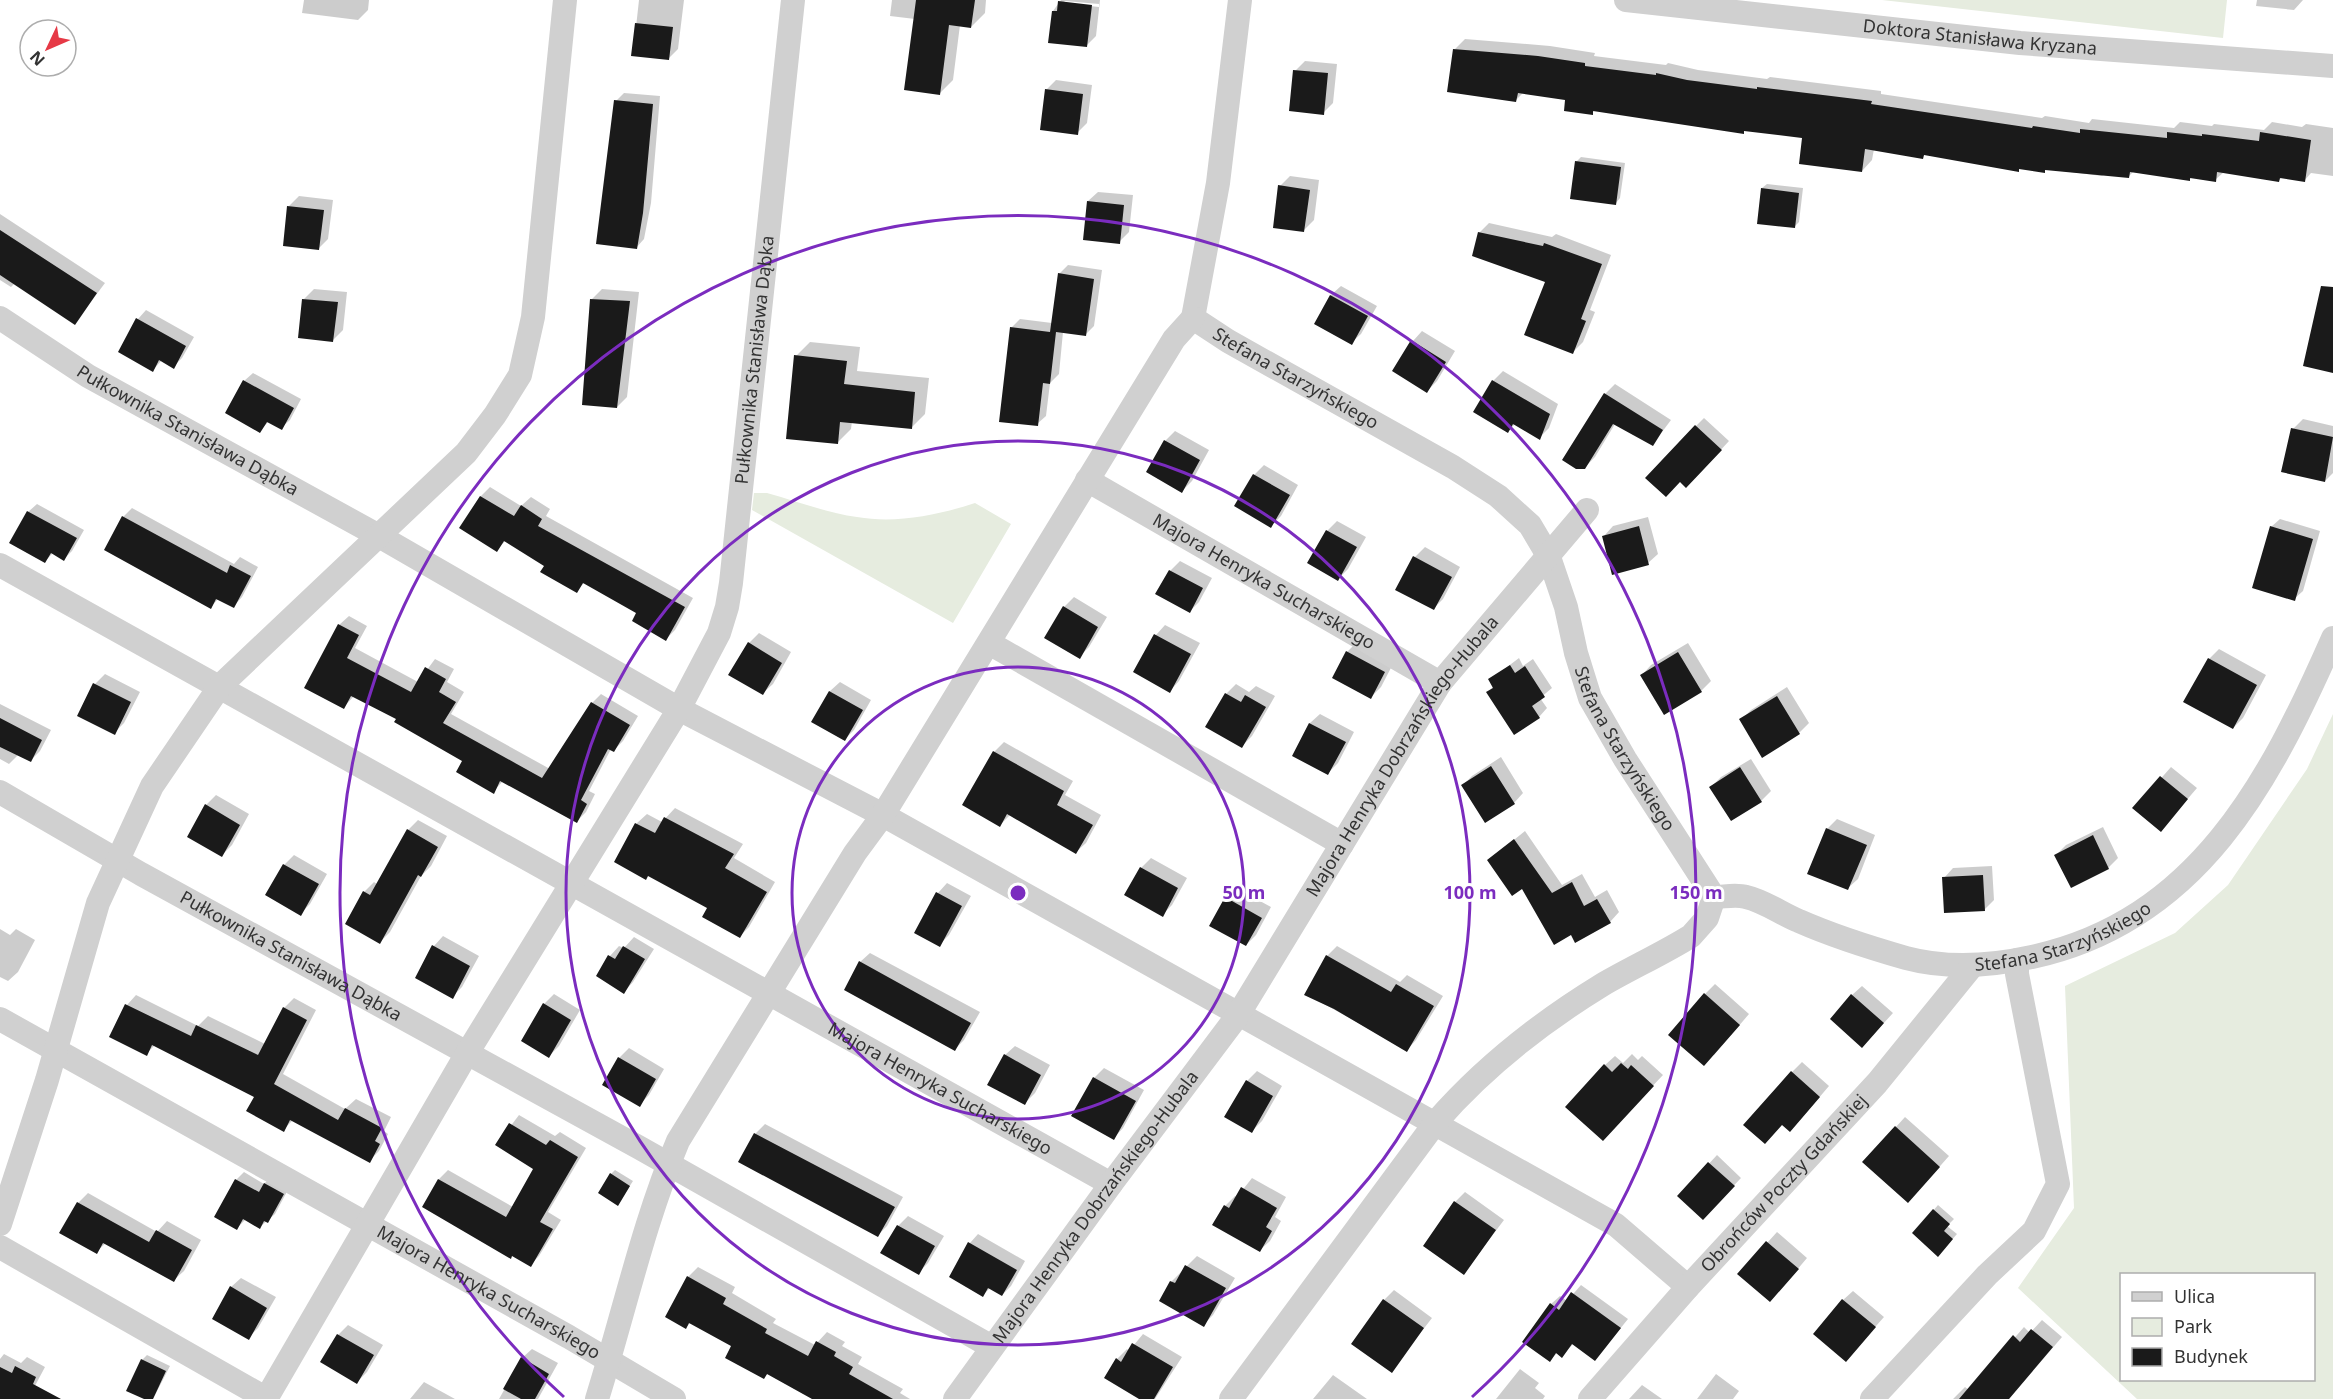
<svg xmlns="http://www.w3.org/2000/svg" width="2333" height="1399" font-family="'Noto Sans',sans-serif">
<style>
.green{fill:#e6ecdf;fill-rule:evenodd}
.shadow{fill:#0003;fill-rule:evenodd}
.building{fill:#1a1a1a}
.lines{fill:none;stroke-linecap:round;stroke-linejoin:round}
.street{stroke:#d0d0d0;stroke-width:24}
.ring{fill:none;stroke:#7b2cbf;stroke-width:3}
.labels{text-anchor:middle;stroke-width:6;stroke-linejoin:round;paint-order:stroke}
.street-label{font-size:18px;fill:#333;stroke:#fff}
.centre{fill:#7b2cbf;stroke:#fff;stroke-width:3}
.ring-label{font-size:18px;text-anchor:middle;font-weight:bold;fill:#7b2cbf;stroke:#fff;stroke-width:6;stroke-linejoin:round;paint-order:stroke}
</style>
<rect width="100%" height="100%" fill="#fff"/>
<path class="green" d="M1882 0H2227L2223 38Z
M754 493H767C796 501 827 513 857 517 896 524 938 515 975 503L1011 524 953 623 752 510Z
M2333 714V1399H2137L2018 1288 2074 1208 2065 986 2175 933 2228 885 2307 769ZM2314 1274V1380H2122V1274Z"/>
<path class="shadow" d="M304 0H369L368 10 358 20 302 13Z
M639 0H684L678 49 669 58 633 54Z
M892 0H986L985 13 971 27 960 25 953 80 939 94 915 19 890 16Z
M1061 0H1100L1096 36 1086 46 1053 11ZM1065 1 1099 4V7L1063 3Z
M2257 0H2303L2294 10 2256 6Z
M1465 39 1550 46 1595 53 1594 56 1666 65 1668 63 1698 70 1767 79 1770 77 1881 91V94L2042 118 2045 116 2089 123 2092 119 2174 128 2180 122 2212 126 2214 124 2264 130 2272 122 2302 127 2306 124 2333 128V176L2311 173 2304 181 2282 177 2278 181 2224 172 2215 180 2192 177 2190 179 2134 171 2128 177 2105 174 2102 176 2047 169 2044 171 2021 168 2018 170 1925 154 1922 157 1874 149 1872 160 1862 171 1804 137 1746 129 1743 132 1595 110 1592 113 1567 98 1524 92 1516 100 1455 49Z
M1305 61 1337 64 1333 103 1323 113 1295 71Z
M1056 80 1092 85 1087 123 1077 133 1046 90Z
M624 93 660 96 651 203 644 239 636 248 616 101Z
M1581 157 1625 163 1620 198 1616 203 1576 162Z
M1290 176 1319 180 1314 220 1304 230 1280 186Z
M1767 184 1803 188 1799 222 1794 227 1762 188Z
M1098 192 1133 195 1129 232 1119 242 1088 201Z
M299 196 333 200 328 239 318 249 289 206Z
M0 214 105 283 75 323 15 283 11 287 0 280Z
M1489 223 1552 237 1556 234 1611 255 1590 310 1595 312 1583 342 1573 352 1547 281 1479 233Z
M1068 265 1102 270 1094 326 1085 335 1063 332 1059 374 1050 383 1046 416 1037 424 1011 328 1020 319 1052 323 1059 274Z
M1341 286 1377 306 1361 334 1351 343 1316 323 1331 295Z
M314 289 347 292 343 330 333 340 304 299Z
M602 289 639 292 627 397 617 407 592 299Z
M146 310 194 337 182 358 173 367 162 360 153 370 138 319Z
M1422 331 1455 351 1437 381 1427 391 1394 371 1413 341Z
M810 342 860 347 857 371 929 378 925 414 911 428 852 421 851 429 837 443 796 356Z
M1503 371 1558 404 1549 428 1539 438 1515 424 1508 431 1493 381Z
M253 373 301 399 290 420 281 428 269 421 260 431 244 381Z
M1615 384 1671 420 1653 444 1615 424 1595 457 1585 467 1605 394Z
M1704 418 1729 441 1695 478 1680 480 1696 426Z
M2303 419 2333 426V473L2325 481 2293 429Z
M1175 431 1209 450 1192 481 1182 491 1165 441Z
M1264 465 1298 485 1281 516 1271 526 1254 475Z
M490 487 521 506 531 497 550 509 546 516 693 598 675 630 666 639 638 612 585 582 576 591 546 565 506 540 497 550 462 528 481 496Z
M37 504 84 530 72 551 64 559 53 553 44 562 28 512Z
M132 508 234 564 240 557 258 567 242 597 234 606 219 598 211 607 123 517Z
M1648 517 1658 554 1648 563 1604 536 1613 526Z
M2280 519 2320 531 2303 591 2294 599 2271 527Z
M1337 521 1366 537 1348 569 1338 579 1327 531Z
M1425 547 1460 567 1443 599 1433 609 1415 557Z
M1180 561 1212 578 1199 602 1189 612 1170 571Z
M1074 597 1107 617 1089 647 1079 657 1064 607Z
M349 616 367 626 355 648 418 682 435 659 454 669 447 682 464 692 451 714 550 769 592 703 601 694 638 716 623 741 614 750 611 749 589 791 595 794 586 812 577 821 503 781 493 792 464 761 398 718 354 696 344 707 339 625Z
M1165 625 1200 643 1179 681 1170 691 1135 671 1156 635Z
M759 633 791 652 773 684 763 693 749 643Z
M1357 642 1394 662 1381 687 1371 697 1347 652Z
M1688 643 1711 681 1701 691 1642 675 1651 665Z
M2219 649 2266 675 2243 718 2233 728 2209 659Z
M1519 658 1523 666 1533 659 1552 688 1540 698 1547 708 1539 717 1488 692 1494 686 1490 680Z
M105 674 140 692 124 723 114 733 79 716 95 684Z
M840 682 871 700 854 730 844 740 813 722 830 691Z
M1236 684 1249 692 1256 686 1275 696 1252 736 1242 746 1226 694Z
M1787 687 1809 723 1799 733 1762 756 1741 720 1751 710Z
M0 704 51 730 40 751 30 761 18 755 9 764 0 759Z
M1320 714 1354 732 1338 763 1328 773 1294 755 1310 723Z
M1004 742 1073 781 1065 795 1101 815 1086 843 1076 852 1011 814 1000 825 994 752Z
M1501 757 1523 793 1514 803 1462 786 1472 776Z
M1751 759 1771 791 1761 801 1711 787 1721 777Z
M2171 767 2197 788 2161 830 2135 808Z
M216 795 249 814 232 845 222 855 206 805Z
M675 808 743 844 734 858 775 882 749 927 739 937 709 908 649 875 616 861 637 823 647 814 662 822Z
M1837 819 1875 835 1858 879 1848 888 1827 829Z
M418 820 447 836 431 866 421 876 390 932 380 942 364 892 374 882 377 884 408 830Z
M2103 827 2118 858 2108 868 2056 855 2066 845Z
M1525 831 1562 885 1582 874 1595 897 1607 890 1619 912 1610 922 1571 933 1522 886 1489 860Z
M294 855 327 874 310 904 300 914 284 865Z
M1151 858 1187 878 1172 905 1162 915 1141 868Z
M1992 866 1994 900 1984 910 1944 878 1953 868Z
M947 883 971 896 949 935 939 945 938 893Z
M1236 888 1271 907 1256 935 1246 945 1226 898Z
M0 929 10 935 16 929 35 940 18 972 8 981 0 977Z
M443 936 479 956 462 987 452 997 434 946Z
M634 937 654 949 633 982 624 992 598 975 610 956 619 946 624 948Z
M1337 946 1400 982 1407 975 1443 996 1416 1040 1407 1050 1306 994 1327 956Z
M870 953 980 1012 964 1040 955 1049 860 962Z
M1715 984 1749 1014 1714 1055 1705 994Z
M1862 986 1893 1013 1872 1036 1852 995Z
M554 994 580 1010 559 1046 549 1056 544 1004Z
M136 995 198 1026 208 1016 265 1044 284 1008 294 998 316 1010 283 1074 345 1109 356 1099 391 1117 384 1131 388 1134 379 1151 369 1161 293 1120 283 1130 256 1096 155 1045 146 1054 127 1005Z
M1015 1046 1050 1065 1035 1093 1025 1103 1005 1055Z
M629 1048 664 1069 649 1095 639 1105 619 1058Z
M1632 1054 1638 1060 1642 1056 1663 1075 1612 1129 1605 1065 1615 1056 1623 1063Z
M1802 1062 1829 1086 1800 1120 1782 1123 1792 1072Z
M1104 1068 1144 1090 1123 1128 1114 1138 1094 1078Z
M1257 1071 1282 1086 1262 1121 1252 1131 1247 1081Z
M519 1115 555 1136 560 1132 586 1148 548 1212 561 1220 539 1256 530 1265 424 1206 439 1179 448 1170 513 1207 535 1168 497 1144Z
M1905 1117 1949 1156 1918 1191 1864 1162Z
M765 1124 903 1197 887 1226 877 1236 755 1134Z
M1717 1155 1741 1178 1703 1218 1679 1196Z
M615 1170 633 1181 618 1204 611 1174Z
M244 1172 264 1184 272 1176 290 1186 275 1214 260 1227 246 1219 237 1228 216 1217 236 1180Z
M1252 1178 1286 1197 1275 1217 1281 1221 1270 1241 1260 1250 1225 1206 1235 1196 1237 1197Z
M1465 1192 1504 1220 1464 1273 1455 1202Z
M88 1193 157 1232 167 1221 201 1240 184 1271 174 1280 106 1243 96 1252 61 1233 78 1203Z
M1938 1205 1954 1219 1947 1226 1957 1234 1943 1250 1914 1233Z
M908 1216 944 1236 928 1263 918 1273 898 1226Z
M1777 1232 1807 1258 1780 1290 1739 1274Z
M978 1234 1025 1261 1011 1286 1002 1295 990 1288 983 1295 951 1276 970 1243Z
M1197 1256 1235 1278 1213 1315 1203 1325 1161 1301 1171 1282Z
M698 1267 735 1287 732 1293 776 1319 773 1323 815 1345 827 1332 845 1342 842 1346 862 1357 858 1364 903 1389 900 1393 910 1399H830L769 1373 764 1377 733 1345 691 1322 686 1327 688 1277Z
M241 1278 276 1297 258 1328 248 1338 231 1287Z
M1581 1285 1628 1319 1603 1350 1573 1344 1562 1356 1558 1352 1550 1360 1551 1304 1560 1296 1567 1301Z
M1394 1290 1432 1318 1391 1371 1384 1300Z
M1853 1291 1884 1317 1846 1360 1843 1300Z
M2042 1320 2062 1337 2009 1399H1953L1965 1387 1969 1390 2024 1327 2030 1333Z
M348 1325 383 1345 367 1372 357 1382 338 1335Z
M1143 1334 1182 1357 1155 1399H1142L1117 1359 1127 1349 1129 1351Z
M532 1349 558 1363 538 1399H499L522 1358Z
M4 1354 21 1363 27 1357 45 1367 28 1399H0V1359Z
M147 1355 170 1366 153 1399H147L142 1360Z
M1520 1369 1539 1383 1535 1388 1545 1396 1543 1399H1496Z
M1716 1374 1739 1391 1733 1399H1697Z
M1333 1375 1367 1399H1313Z
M424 1382 455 1399H410Z
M1642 1385 1662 1399H1629Z"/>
<path class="building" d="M916 0H975L971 28 949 25 940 95 904 90Z
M1058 1 1092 5 1087 47 1048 43 1052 11H1057Z
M635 23 673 27 669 60 631 56Z
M1453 49 1538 56 1585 63V66L1656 75V73L1687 80 1757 89V87L1872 101 1871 104 2032 128 2033 126 2080 133V129L2167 138V132L2202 136V134L2259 141 2260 132 2311 140 2305 182 2280 178 2279 182 2217 172 2216 182 2190 178V181L2130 172 2129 178 2045 170V173L2019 169V172L1924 155 1923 159 1865 149 1862 172 1799 164 1802 138 1744 131V134L1593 111V115L1564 111 1565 100 1518 93 1516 102 1447 92Z
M1293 70 1328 73 1324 115 1289 111Z
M1045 89 1083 94 1078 135 1040 130Z
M614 100 653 104 643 213 637 249 596 244Z
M1575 161 1621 167 1616 205 1570 199Z
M1278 185 1310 190 1304 232 1273 228Z
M1761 188 1799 193 1795 228 1757 224Z
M1087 201 1124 205 1120 244 1083 240Z
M287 206 324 210 319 250 283 246Z
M0 230 97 293 75 325 0 275Z
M1478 232 1543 246 1544 243 1602 264 1581 319 1586 321 1573 354 1524 335 1545 282 1472 256Z
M1058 273 1094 279 1086 336 1056 332 1050 384 1043 383 1038 426 999 422 1010 327 1050 332Z
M2321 286 2333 287V373L2303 366Z
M1330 295 1368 316 1352 345 1314 324Z
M302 299 338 302 333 342 298 338Z
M590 299 630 301 617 408 582 405Z
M136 318 186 346 174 369 159 360 153 372 118 352Z
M1411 340 1446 362 1427 393 1392 371Z
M794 355 847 361 844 384 915 392 912 429 840 422 838 444 786 439Z
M243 380 294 408 282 430 267 422 260 433 225 413Z
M1492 380 1550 414 1540 440 1513 424 1508 433 1473 412Z
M1604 393 1663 430 1653 446 1613 424 1585 469H1576L1562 460Z
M1695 425 1722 450 1686 488 1680 482 1666 497 1645 478Z
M2291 428 2333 437 2325 482 2281 472Z
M1164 440 1200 460 1182 493 1146 472Z
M1253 474 1290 495 1271 528 1234 506Z
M480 496 514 516 521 505 542 519 538 526 685 607 666 641 632 621 636 613 583 583 577 593 540 572 544 566 504 541 497 552 459 528Z
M27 511 77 538 64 561 51 553 45 563 9 543Z
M122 516 227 573 230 565 251 576 234 608 216 599 211 609 104 550Z
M1639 526 1649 565 1612 575 1602 536Z
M2270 526 2313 539 2295 601 2252 588Z
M1326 530 1357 547 1338 581 1307 563Z
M1413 556 1452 577 1434 610 1395 590Z
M1169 570 1203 588 1190 613 1155 594Z
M1063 606 1098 627 1080 659 1044 638Z
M338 624 359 635 347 658 411 692 425 667 446 679 439 692 456 702 443 723 542 778 591 702 630 725 614 752 608 749 581 800 587 804 577 823 500 781 494 794 456 772 462 761 394 722 396 719 351 696 344 709 304 688Z
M1154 634 1191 654 1170 693 1133 672Z
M748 642 782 663 763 695 728 675Z
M1346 651 1385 672 1371 699 1332 678Z
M1678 652 1702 692 1664 715 1640 675Z
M2208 658 2257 685 2233 729 2183 702Z
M1510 665 1515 673 1525 666 1545 697 1532 706 1540 718 1514 735 1486 692 1493 688 1488 679Z
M93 683 131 702 115 735 77 716Z
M829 691 863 710 845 741 811 722Z
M1225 693 1241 702 1245 695 1266 707 1242 748 1205 727Z
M1777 696 1800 734 1762 758 1739 719Z
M0 718 42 740 31 762 0 747Z
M1309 723 1346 742 1328 775 1292 756Z
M993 751 1064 791 1057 805 1093 825 1076 854 1007 814 1000 827 962 805Z
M1491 766 1515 804 1485 823 1461 785Z
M1740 767 1762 802 1731 821 1709 787Z
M2160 776 2188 799 2161 832 2132 808Z
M205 804 240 825 222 857 187 837Z
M664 817 734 854 725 868 767 892 740 938 702 917 707 908 648 876 646 880 614 862 635 823 655 833Z
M1826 828 1867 845 1848 890 1807 874Z
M407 829 438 847 421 877 418 875 380 944 345 924 363 891 370 895Z
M2093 835 2109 869 2071 888 2054 855Z
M1514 839 1552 893 1572 882 1584 906 1597 899 1611 923 1575 943 1571 935 1554 945 1522 889 1512 896 1487 860Z
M283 864 319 884 301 916 265 895Z
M1140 867 1178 888 1163 917 1124 895Z
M1983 875 1985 911 1944 913 1942 877Z
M936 892 962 906 940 947 914 933Z
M1225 897 1262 918 1246 946 1209 926Z
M432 945 470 966 453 999 415 978Z
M623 946 645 959 624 994 596 976 608 955 615 959Z
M1326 955 1391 992 1396 984 1434 1006 1407 1052 1334 1009 1304 995Z
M859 961 971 1023 955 1051 844 990Z
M1704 993 1740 1025 1704 1066 1668 1035Z
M1851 994 1884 1023 1862 1048 1830 1019Z
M543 1003 571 1020 549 1058 521 1041Z
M125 1004 191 1036 196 1025 258 1055 283 1007 307 1020 274 1084 338 1120 345 1108 382 1128 375 1141 380 1144 370 1163 290 1120 284 1132 246 1111 254 1097 152 1045 147 1056 109 1037Z
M1004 1054 1041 1075 1025 1105 987 1085Z
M618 1057 656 1079 640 1107 602 1085Z
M1621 1063 1628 1069 1631 1065 1654 1086 1603 1141 1565 1107 1604 1064 1612 1072Z
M1791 1071 1820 1097 1790 1132 1782 1125 1765 1144 1743 1125Z
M1093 1077 1136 1101 1114 1140 1071 1116Z
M1246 1080 1273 1096 1252 1133 1224 1117Z
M509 1123 546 1145 550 1140 578 1157 540 1222 553 1229 531 1267 512 1256 511 1259 422 1207 438 1179 506 1217 533 1169 495 1145Z
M1895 1126 1940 1167 1908 1203 1862 1162Z
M754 1133 895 1207 878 1237 738 1162Z
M1708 1162 1735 1186 1703 1220 1677 1196Z
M610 1173 630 1186 618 1206 598 1193Z
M235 1179 259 1192 264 1183 284 1194 268 1223 264 1221 260 1229 243 1219 237 1230 214 1217Z
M1241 1187 1277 1208 1266 1227 1272 1231 1260 1252 1212 1225 1224 1205 1229 1208Z
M1454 1201 1496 1230 1464 1275 1423 1246Z
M77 1202 149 1242 156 1230 192 1250 174 1282 103 1243 97 1254 59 1233Z
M1933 1209 1950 1224 1944 1231 1953 1239 1938 1257 1912 1233Z
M897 1225 935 1246 919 1275 880 1253Z
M1766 1241 1799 1269 1770 1302 1737 1274Z
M968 1242 1017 1270 1002 1296 988 1288 983 1297 949 1277Z
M1185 1265 1226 1288 1204 1327 1159 1301 1170 1281 1175 1283Z
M687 1276 726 1298 723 1304 767 1329 765 1333 808 1356 816 1341 836 1352 834 1356 853 1367 849 1374 893 1399H812L767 1374 764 1379 725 1358 731 1346 689 1323 686 1329 665 1317Z
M230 1286 267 1308 249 1340 212 1319Z
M1571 1292 1621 1328 1595 1361 1572 1344 1562 1358 1556 1353 1550 1362 1522 1342 1550 1303 1559 1310Z
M1383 1299 1424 1328 1392 1373 1351 1344Z
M1842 1299 1876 1327 1846 1362 1813 1334Z
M2031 1329 2053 1347 2009 1399H1959L2013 1335 2020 1342Z
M337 1334 374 1355 357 1384 320 1362Z
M1132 1343 1173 1367 1154 1399H1139L1104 1378 1116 1358 1121 1362Z
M521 1357 549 1374 535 1399H521L503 1389Z
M141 1359 166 1371 153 1399H144L126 1391Z
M15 1366 36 1377 33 1384 61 1399H0V1367L12 1373Z"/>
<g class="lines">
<g class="street">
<path id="s1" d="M1240 0 1218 183 1193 318 1228 341 1453 467 1498 496 1530 525 1549 557 1566 607 1576 653 1590 698 1625 759 1714 897C1724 897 1736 894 1746 897 1764 901 1782 914 1799 921 1833 936 1871 948 1906 958 1947 969 1991 966 2032 957 2198 921 2270 781 2333 638"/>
<path id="s2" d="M1626 0 2020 43 2333 66"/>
<path id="s3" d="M0 318 88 376 379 536 679 709 883 815 1616 1225 1688 1287"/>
<path id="s4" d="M1087 480 1440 683"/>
<path id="s5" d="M0 565 1111 1184"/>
<path d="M989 643 1342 844"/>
<path id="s6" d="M0 792 141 874 640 1148 992 1347"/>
<path id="s7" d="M0 1019 569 1337 674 1399"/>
<path d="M0 1224 47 1080 98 903 152 786 220 686 466 453 495 415 520 375 533 317 565 0"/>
<path d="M0 1247 267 1399"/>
<path id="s8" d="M266 1399 466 1055 679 709 719 633 727 607 731 583 793 0"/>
<path d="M597 1399C624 1313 643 1224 678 1141L855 853 883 815 1174 339 1193 318"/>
<path id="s9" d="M955 1399 1111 1184 1238 1015 1440 683 1587 510"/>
<path d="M1231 1399 1436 1122C1483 1068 1540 1023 1602 985 1631 968 1662 954 1691 936L1707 918 1714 897"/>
<path id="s10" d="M1590 1399 1688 1287 1877 1083 1973 965"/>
<path d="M1872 1399 1987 1275 2034 1231 2058 1184 2017 974V960"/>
</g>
</g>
<g class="ring">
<circle cx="1018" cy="893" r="226"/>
<circle cx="1018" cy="893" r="452"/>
<path d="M564 1397A678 678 0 1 1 1472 1397"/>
</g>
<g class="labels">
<g class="street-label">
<text dy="6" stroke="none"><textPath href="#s2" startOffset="356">Doktora Stanisława Kryzana</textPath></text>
<text dy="6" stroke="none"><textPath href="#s8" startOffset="1166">Pułkownika Stanisława Dąbka</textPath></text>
<text dy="6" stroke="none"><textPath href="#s1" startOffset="441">Stefana Starzyńskiego</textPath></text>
<text dy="6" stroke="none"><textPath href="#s3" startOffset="219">Pułkownika Stanisława Dąbka</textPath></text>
<text dy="6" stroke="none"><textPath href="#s4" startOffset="204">Majora Henryka Sucharskiego</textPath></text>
<text dy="6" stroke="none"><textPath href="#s1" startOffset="963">Stefana Starzyńskiego</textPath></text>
<text dy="6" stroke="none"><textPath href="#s9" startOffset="784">Majora Henryka Dobrzańskiego-Hubala</textPath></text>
<text dy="6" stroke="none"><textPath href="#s1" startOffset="1503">Stefana Starzyńskiego</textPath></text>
<text dy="6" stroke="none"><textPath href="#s6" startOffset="334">Pułkownika Stanisława Dąbka</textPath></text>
<text dy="6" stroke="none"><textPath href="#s5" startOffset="1076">Majora Henryka Sucharskiego</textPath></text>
<text dy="6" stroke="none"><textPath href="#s10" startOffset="290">Obrońców Poczty Gdańskiej</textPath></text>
<text dy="6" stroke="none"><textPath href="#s9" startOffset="238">Majora Henryka Dobrzańskiego-Hubala</textPath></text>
<text dy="6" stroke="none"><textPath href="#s7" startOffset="560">Majora Henryka Sucharskiego</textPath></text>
</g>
</g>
<circle cx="1018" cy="893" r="9" class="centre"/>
<g class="ring-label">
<text x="1244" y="899">50 m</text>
<text x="1470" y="899">100 m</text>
<text x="1696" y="899">150 m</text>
</g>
<rect x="2120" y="1273" width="195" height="108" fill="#ffffff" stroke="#adadad" stroke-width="1.5"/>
<rect x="2132" y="1292" width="30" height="9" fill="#d0d0d0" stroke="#adadad" stroke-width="1.5"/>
<text x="2174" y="1303" font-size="18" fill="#333333">Ulica</text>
<rect x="2132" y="1318" width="30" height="18" fill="#e6ecdf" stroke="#adadad" stroke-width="1.5"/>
<text x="2174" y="1333" font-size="18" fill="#333333">Park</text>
<rect x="2132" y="1348" width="30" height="18" fill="#1a1a1a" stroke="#adadad" stroke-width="1.5"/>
<text x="2174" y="1363" font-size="18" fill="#333333">Budynek</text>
<g transform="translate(48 48) rotate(226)"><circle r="28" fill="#ffffff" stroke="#adadad" stroke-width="1.5"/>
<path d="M0-4.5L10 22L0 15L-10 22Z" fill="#e63946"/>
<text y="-9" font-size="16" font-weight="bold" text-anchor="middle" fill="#333333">N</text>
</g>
</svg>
